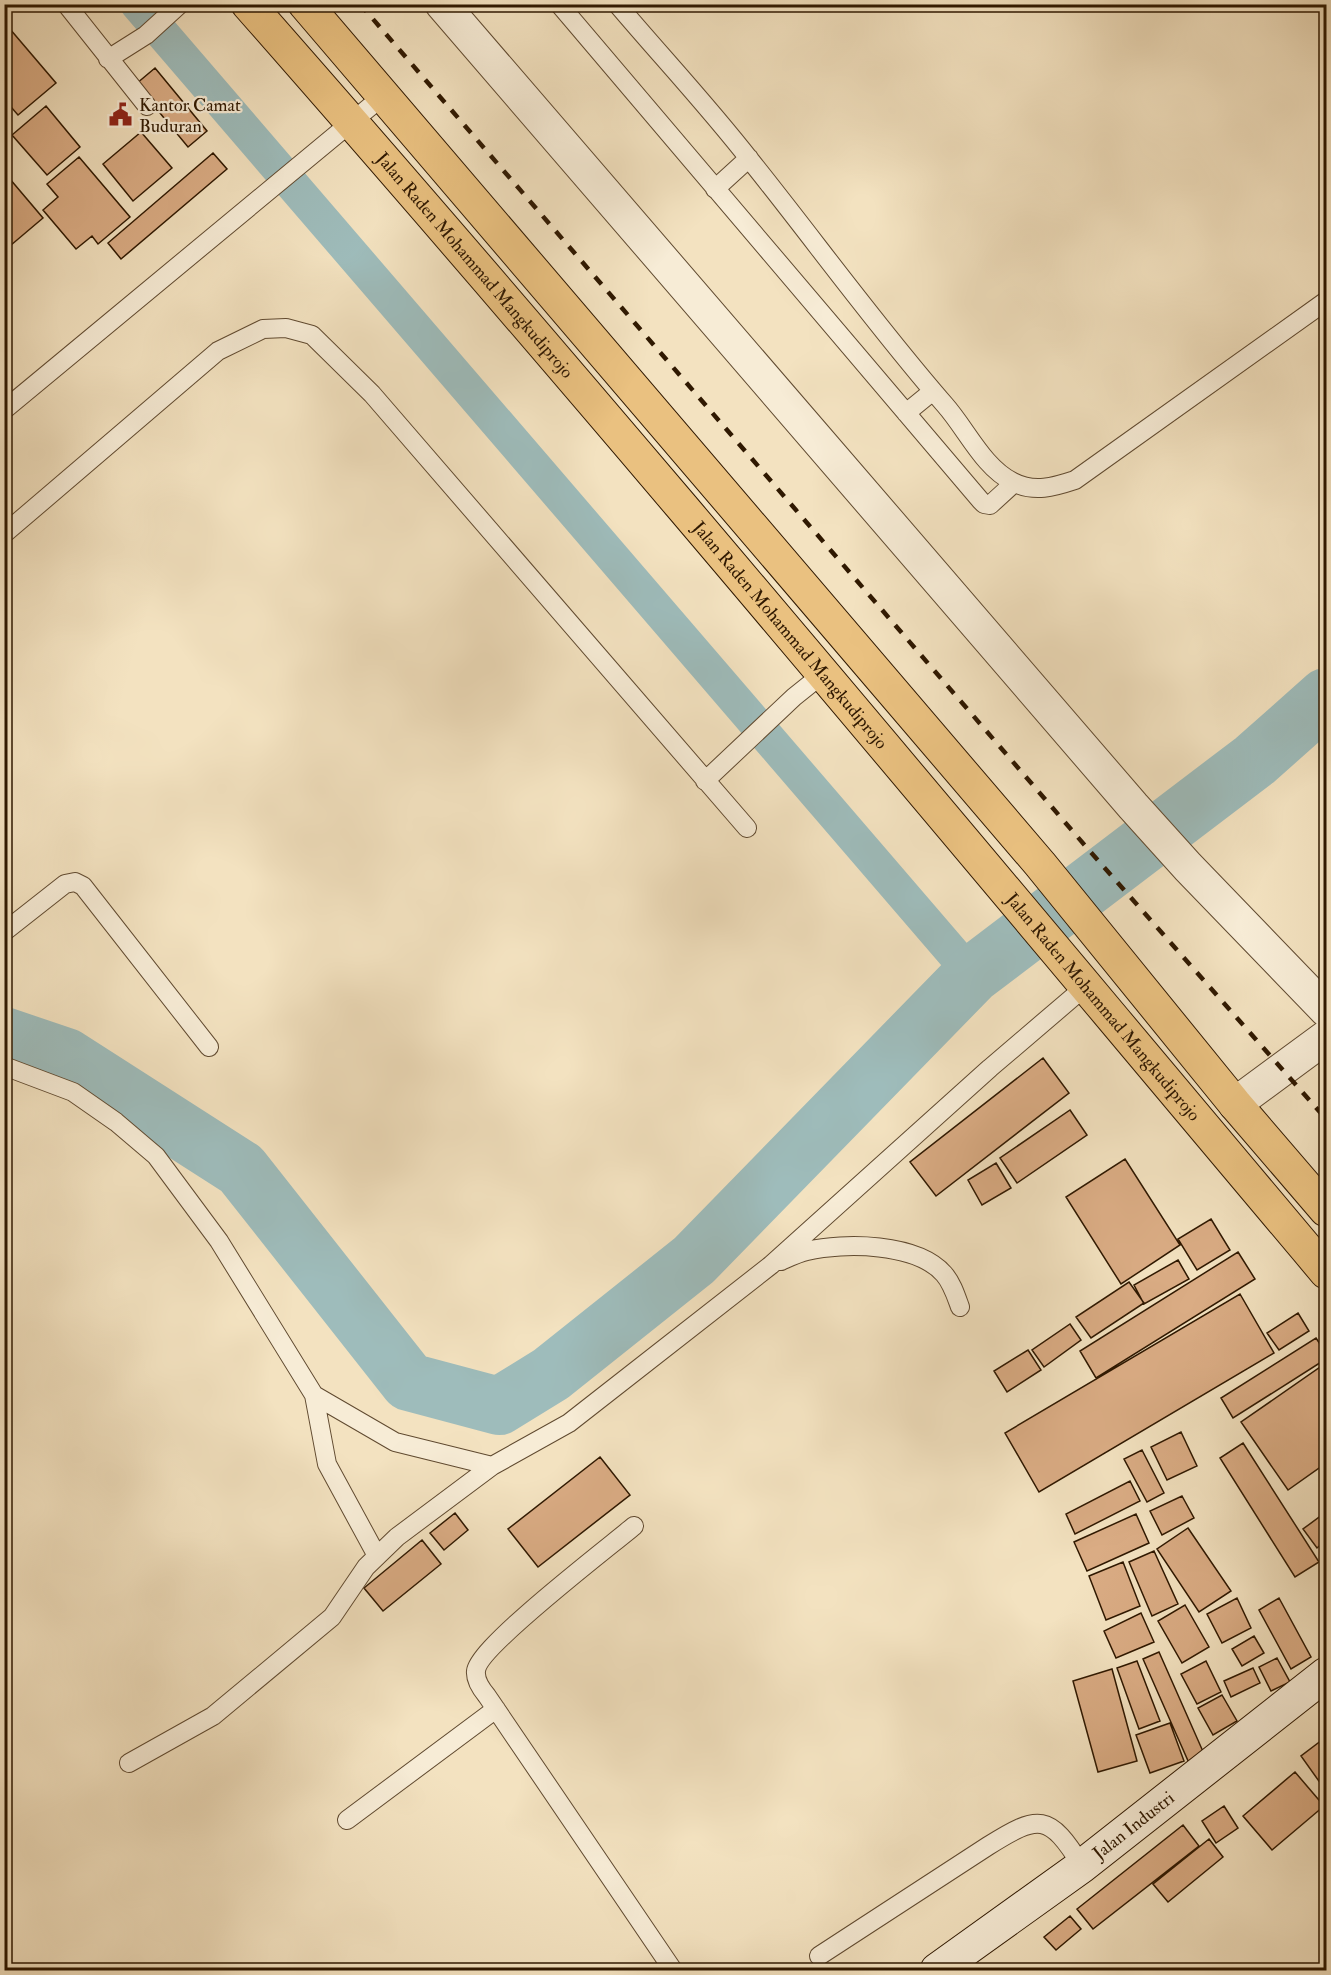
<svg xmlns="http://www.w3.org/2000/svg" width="1331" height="1975" font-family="'IM FELL Double Pica',serif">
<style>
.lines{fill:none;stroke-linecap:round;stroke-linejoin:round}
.canal{stroke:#9ebcbb;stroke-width:34}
.river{stroke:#9ebcbb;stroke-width:58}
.building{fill:#daac84;stroke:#2f1800;stroke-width:1.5}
.lane-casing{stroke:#604a30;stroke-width:20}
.street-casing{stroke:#604a30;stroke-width:35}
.secondary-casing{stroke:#2f1800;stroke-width:35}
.highway-casing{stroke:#2f1800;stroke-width:35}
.lane{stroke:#f7ecd6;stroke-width:18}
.street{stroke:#f7ecd6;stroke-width:33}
.secondary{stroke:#f7ecd6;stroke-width:33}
.highway{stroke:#eac180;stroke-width:33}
.rail{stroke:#2f1800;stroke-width:4.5;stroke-dasharray:10 10;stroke-linecap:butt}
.labels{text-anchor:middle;stroke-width:4.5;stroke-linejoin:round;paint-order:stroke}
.poi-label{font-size:18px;fill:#2f1800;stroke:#f7ecd6;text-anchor:start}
.street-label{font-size:18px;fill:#2f1800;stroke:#f7ecd6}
</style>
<rect width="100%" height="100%" fill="#f3e2c0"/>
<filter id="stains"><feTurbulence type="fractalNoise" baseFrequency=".00333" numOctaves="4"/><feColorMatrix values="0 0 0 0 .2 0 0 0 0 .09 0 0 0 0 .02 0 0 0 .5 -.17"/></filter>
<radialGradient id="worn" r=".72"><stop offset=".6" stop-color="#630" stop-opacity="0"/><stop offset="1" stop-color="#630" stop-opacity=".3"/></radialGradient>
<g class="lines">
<path class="canal" d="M137 4 972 975"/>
<path class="river" d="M4 1036 66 1057 241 1169 409 1382 499 1406 551 1374 694 1260 972 975 1255 760 1326 697"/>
</g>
<path class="building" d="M4 22 56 83 18 115 4 99Z
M155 68 207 131 188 147 136 84Z
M46 106 80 147 47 175 12 135Z
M141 132 172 168 133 201 103 164Z
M213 153 227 169 121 259 108 243Z
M79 157 130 217 98 244 92 236 76 249 43 210 58 197 47 184Z
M4 172 43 218 4 251Z
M1043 1058 1069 1093 936 1196 910 1162Z
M1070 1110 1087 1135 1017 1183 1000 1158Z
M1125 1159 1180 1245 1121 1284 1066 1197Z
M996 1163 1011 1188 982 1205 968 1180Z
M1211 1219 1230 1250 1197 1270 1178 1239Z
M1238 1252 1255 1279 1096 1378 1080 1351Z
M1178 1260 1189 1279 1144 1304 1134 1285Z
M1129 1282 1144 1303 1091 1338 1076 1317Z
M1240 1294 1274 1353 1039 1492 1005 1433Z
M1298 1313 1309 1331 1279 1350 1267 1333Z
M1070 1324 1081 1340 1044 1367 1032 1350Z
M1316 1338 1326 1353V1359L1233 1418 1221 1398Z
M1028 1350 1041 1370 1007 1392 994 1371Z
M1326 1363V1463L1288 1490 1241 1422Z
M1181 1432 1197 1466 1167 1480 1151 1447Z
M1243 1443 1319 1562 1295 1577 1220 1458Z
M1142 1450 1164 1493 1147 1502 1124 1459Z
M600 1457 630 1495 538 1567 508 1529Z
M1130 1481 1140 1501 1075 1534 1066 1514Z
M1182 1496 1194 1518 1162 1535 1150 1511Z
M1326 1512V1540L1317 1548 1303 1529Z
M455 1513 468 1530 444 1550 430 1533Z
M1136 1514 1149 1543 1087 1571 1074 1542Z
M1188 1528 1231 1591 1199 1612 1157 1549Z
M422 1540 441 1564 383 1611 364 1588Z
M1154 1551 1178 1604 1152 1616 1129 1562Z
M1326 1551V1566L1320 1556Z
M1123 1562 1140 1606 1106 1620 1089 1576Z
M1237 1598 1251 1628 1222 1643 1207 1614Z
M1279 1598 1311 1657 1291 1669 1259 1610Z
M1185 1605 1209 1647 1182 1663 1158 1621Z
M1141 1613 1154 1642 1116 1658 1104 1631Z
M1254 1636 1264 1653 1242 1666 1232 1649Z
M1159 1652 1205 1756 1189 1763 1143 1659Z
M1277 1658 1290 1682 1271 1691 1259 1667Z
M1137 1661 1160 1721 1139 1729 1117 1668Z
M1206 1661 1221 1692 1197 1704 1181 1674Z
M1253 1668 1260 1683 1231 1697 1224 1681Z
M1112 1669 1137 1761 1098 1772 1073 1681Z
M1222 1695 1237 1721 1213 1735 1198 1708Z
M1170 1723 1184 1761 1150 1773 1136 1735Z
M1322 1740 1326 1746V1780L1321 1784 1301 1756Z
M1295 1772 1324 1806 1272 1850 1243 1816Z
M1224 1806 1238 1828 1216 1843 1202 1821Z
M1183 1825 1199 1846 1093 1929 1077 1909Z
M1209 1839 1223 1857 1168 1902 1153 1884Z
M1070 1916 1081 1929 1056 1950 1044 1937Z"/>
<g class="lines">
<defs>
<path id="lane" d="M66 4 147 106
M559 4 981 501 984 504 990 505 1014 483
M617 4C661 56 708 106 750 160 815 241 876 326 945 405 967 430 983 467 1013 482 1034 493 1054 487 1075 480L1326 301
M108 59 146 35 180 4
M715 189 749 158
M4 410 383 96
M906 413 933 391
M4 534 218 351 263 329 286 328 312 335 372 394 747 828
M705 781 794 697 824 673
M4 932 65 884 75 882 83 886 209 1047
M4 1066 73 1092 116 1122 156 1156 219 1241 314 1395 327 1464 377 1556
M781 1261C790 1257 798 1253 807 1251 844 1242 917 1243 944 1274 952 1283 956 1296 960 1307
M314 1395 395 1442 492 1466
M634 1526C609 1547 478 1647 476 1671 475 1680 482 1690 487 1696L673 1970
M129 1763 213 1716 332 1617 366 1567 397 1537 492 1466 569 1423 771 1265 990 1068 1086 986
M347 1820 496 1709
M819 1956 988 1846C1039 1814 1049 1813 1082 1866"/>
<path id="street" d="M442 4 1133 806 1188 867 1326 1010
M1235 1104 1326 1037"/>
<g id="secondary">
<path id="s1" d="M937 1970 1082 1866 1326 1674"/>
</g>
<g id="highway">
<path id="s2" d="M248 4C615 421 969 848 1326 1272"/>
<path d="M305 4 1040 864 1235 1104 1326 1210"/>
</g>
</defs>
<use href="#lane" class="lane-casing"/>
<use href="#street" class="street-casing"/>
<use href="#secondary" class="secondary-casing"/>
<use href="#highway" class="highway-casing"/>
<use href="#lane" class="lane"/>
<use href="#street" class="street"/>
<use href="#secondary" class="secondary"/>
<use href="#highway" class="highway"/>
<path class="rail" d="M360 4 1088 849 1326 1119"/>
</g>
<defs>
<symbol id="civic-bare" viewBox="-9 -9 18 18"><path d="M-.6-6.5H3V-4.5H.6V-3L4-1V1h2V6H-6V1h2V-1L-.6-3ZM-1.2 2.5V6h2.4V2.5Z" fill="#8f2418" stroke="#f7ecd6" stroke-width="2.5" paint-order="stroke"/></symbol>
</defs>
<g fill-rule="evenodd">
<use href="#civic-bare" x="104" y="98" width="33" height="33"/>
</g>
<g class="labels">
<g class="poi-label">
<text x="139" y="111">Kantor Camat<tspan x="139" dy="21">Buduran</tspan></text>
</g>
<g class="street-label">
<text dy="6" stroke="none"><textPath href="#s2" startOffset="346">Jalan Raden Mohammad Mangkudiprojo</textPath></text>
<text dy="6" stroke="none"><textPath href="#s2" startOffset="832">Jalan Raden Mohammad Mangkudiprojo</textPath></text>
<text dy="6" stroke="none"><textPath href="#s2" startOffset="1318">Jalan Raden Mohammad Mangkudiprojo</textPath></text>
<text dy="6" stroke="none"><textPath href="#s1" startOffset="244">Jalan Industri</textPath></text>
</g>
</g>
<rect width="1331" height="1975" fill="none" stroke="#f3e2c0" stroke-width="24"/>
<rect x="6" y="6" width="1319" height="1963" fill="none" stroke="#2f1800" stroke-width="3"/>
<rect x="12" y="12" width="1307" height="1951" fill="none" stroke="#2f1800" stroke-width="1.5"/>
<rect width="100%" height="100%" filter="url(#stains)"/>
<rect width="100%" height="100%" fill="url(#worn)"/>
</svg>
